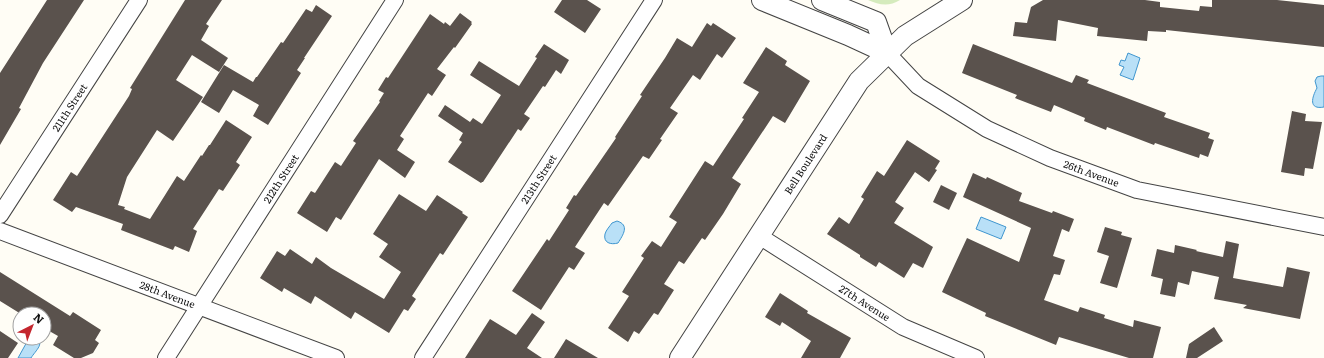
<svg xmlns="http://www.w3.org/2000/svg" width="1324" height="358" font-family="Literata,serif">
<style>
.green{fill:#d5ebbd}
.water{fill:#b9e0f7;stroke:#3f96cf}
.building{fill:#5a524d}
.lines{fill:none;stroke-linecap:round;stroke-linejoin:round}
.minor-casing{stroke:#444;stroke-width:18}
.tertiary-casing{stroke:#444;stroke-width:22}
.minor{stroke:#fff;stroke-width:16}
.tertiary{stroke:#fff;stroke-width:20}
.labels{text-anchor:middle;stroke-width:4;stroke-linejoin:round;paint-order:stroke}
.street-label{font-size:10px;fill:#111;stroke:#fff}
</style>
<rect width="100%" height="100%" fill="#fffdf5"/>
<path class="green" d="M868 0H900C889 7 879 5 868 0Z"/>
<path class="water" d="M1128 53 1140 58 1133 80 1120 75 1124 67 1119 65 1121 60 1125 61Z
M1321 76H1324V107C1308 110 1312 97 1317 88L1315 81 1317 77Z
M981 217 1006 227 1001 239 976 229Z
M617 221C630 225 623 235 618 243 611 245 603 243 605 234 606 230 610 226 612 223Z
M32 338C48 341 35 351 31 358H18L28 340Z"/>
<path class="building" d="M47 0H84L43 63 19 108 21 109 0 145V73Z
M185 0H222L206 24 209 26 201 40 228 58 219 72 192 55 176 80 203 97 173 141 157 130 127 177 118 205 125 207 124 209 150 219 177 176 184 181 201 155 202 156 209 145H210L226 120 252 137 236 162 240 165 223 191 219 189 193 229 197 231 189 252 175 246 173 250 121 230 123 224 76 207 72 212 53 200 71 172 77 176 129 96 132 89 130 88Z
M562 0H587L601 9 585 33 554 12Z
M1043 0H1145L1160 2V7L1199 11 1200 6 1212 7V0H1277L1324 5V47L1166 30V32L1148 31 1147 41 1097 36 1098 28 1058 20 1056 41 1013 36 1015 22 1027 23 1031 7Z
M316 5 332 16 304 58H305L297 70 301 73 268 125 253 116 259 105 233 90 219 113 201 102 224 65 253 82 256 77H257L281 42 283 43 306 9 312 12Z
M460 13 472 22 471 23 472 24 455 48 454 47 437 69 446 75 432 96 428 93 400 136 404 139 397 150 415 162 405 178 379 159 341 220 336 217 327 232 297 213 311 191 315 193 335 162 341 166 356 143 353 141 380 102 379 101 384 93 378 90 386 77 388 78 430 14 444 24 445 22 450 26Z
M707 23 711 26 713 23 736 38 722 58 717 54 700 80 693 75 670 108 678 113 660 139 662 140 649 159 643 156 608 206 604 203 575 247 585 253 574 270 569 267 541 310 512 291 547 239 549 241 569 210 566 208 574 195 576 196 616 138 615 137 642 96 640 95 665 58 677 38 692 47Z
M544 44 569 60 561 74 556 70 545 87 543 86 524 114 530 118 521 131 518 129 483 182H482L481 183 448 162 462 142 459 140 463 133 438 116 445 105 470 122 473 118 482 124 501 95 470 75 479 61 519 86 537 58 535 57Z
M973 44 1072 83 1076 75 1089 80 1087 83 1166 113 1164 117 1210 133 1208 138 1214 140 1208 157 1200 154 1199 158 1155 143 1154 145 1107 127 1106 130 1084 121 1085 118 1054 105 1051 112 1015 98 1017 95 962 73Z
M766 47 787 61 785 65 810 81 785 123 773 116 732 178 741 184 723 214 705 240 702 238 684 264 679 261 664 284 674 290 658 315 654 313 639 334 634 331 628 342 608 328 629 296 622 292 644 258 641 256 652 241 661 247 677 222 669 217 705 161 713 166 744 119 742 118 759 92 743 83Z
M1292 111 1306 114 1305 121 1322 122 1313 169 1305 168 1304 176 1281 172Z
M907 140 940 161 935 169 937 170 929 182 915 172 895 202 904 208 894 223 933 247 923 268 913 263 904 278 879 262 876 267 860 257V255L827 234 839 217 849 224 864 199 861 197 877 171 884 176Z
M973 173 986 179 987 177 1022 193 1019 201 1052 213 1053 211 1074 219 1069 232 1062 229 1053 256 1065 260 1060 275 1054 274 1044 300 1078 312 1080 307 1105 315 1104 318 1133 327 1134 320 1161 327 1153 358H1129L1059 337 1056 345 985 316 986 313 942 292 967 238 1019 262 1031 228 963 197Z
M941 185 957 193 949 210 933 202Z
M399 194 426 211 437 195 463 212 462 213 468 217 443 255 440 253 412 296 416 299 408 311 404 309 389 333 355 312 351 319 315 296 311 304 284 288 282 292 260 278 277 251 285 256 290 249 312 264 316 257 331 268 384 299 401 272 379 257 388 244 373 234Z
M1105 227 1122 232 1121 235 1132 238 1117 288 1100 283 1109 256 1097 252Z
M1226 241 1239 244 1233 278 1283 287 1287 267 1310 272 1300 319 1243 308 1247 305 1214 299 1219 277 1192 271 1189 285 1178 282 1175 297 1160 294 1163 279 1151 276 1157 249 1174 253 1175 245 1197 250 1196 251 1223 257Z
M0 272 70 316 73 312 101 330 95 340 99 343 93 353 81 358H74L53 345 58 336 44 328V314H21L0 301Z
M780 293 808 311 807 313 851 338 840 358H801L811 341 782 322 780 326 765 317Z
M532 313 545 322 527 348 542 358H465L490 319 516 335Z
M1214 327 1223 341 1197 358H1186L1189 344Z
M0 331 18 343 8 358H0Z
M566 339 598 358H554Z"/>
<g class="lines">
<defs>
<g id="minor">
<path id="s1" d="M887 53 918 86 987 129 1050 158 1137 190 1324 227"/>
<path id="s2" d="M0 215 139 0"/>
<path id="s3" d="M0 231 336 358"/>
<path id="s4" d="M759 236 903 327 976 358"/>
<path id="s5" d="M166 358 395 0"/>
<path id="s6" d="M423 358 654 0"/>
</g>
<g id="tertiary">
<path d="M762 0 848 35 887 53"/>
<path d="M822 0 876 22 887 53"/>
<path id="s7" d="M680 358 859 81 905 36 962 0"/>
</g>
</defs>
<use href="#minor" class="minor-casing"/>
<use href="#tertiary" class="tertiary-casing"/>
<use href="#minor" class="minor"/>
<use href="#tertiary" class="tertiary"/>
</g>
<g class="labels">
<g class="street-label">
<text dy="4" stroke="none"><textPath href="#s2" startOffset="128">211th Street</textPath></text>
<text dy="4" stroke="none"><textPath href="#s7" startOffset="231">Bell Boulevard</textPath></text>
<text dy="4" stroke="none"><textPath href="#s1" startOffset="240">26th Avenue</textPath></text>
<text dy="4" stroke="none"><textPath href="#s5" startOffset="213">212th Street</textPath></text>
<text dy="4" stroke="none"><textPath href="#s6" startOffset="213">213th Street</textPath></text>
<text dy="4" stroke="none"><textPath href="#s3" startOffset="179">28th Avenue</textPath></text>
<text dy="4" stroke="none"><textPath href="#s4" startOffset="125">27th Avenue</textPath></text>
</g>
</g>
<g transform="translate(32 326) rotate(42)"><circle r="19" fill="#ffffff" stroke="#a0a0a0"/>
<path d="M0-3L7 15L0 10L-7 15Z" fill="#c4262e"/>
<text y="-6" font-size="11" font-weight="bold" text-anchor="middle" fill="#111111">N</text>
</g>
</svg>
